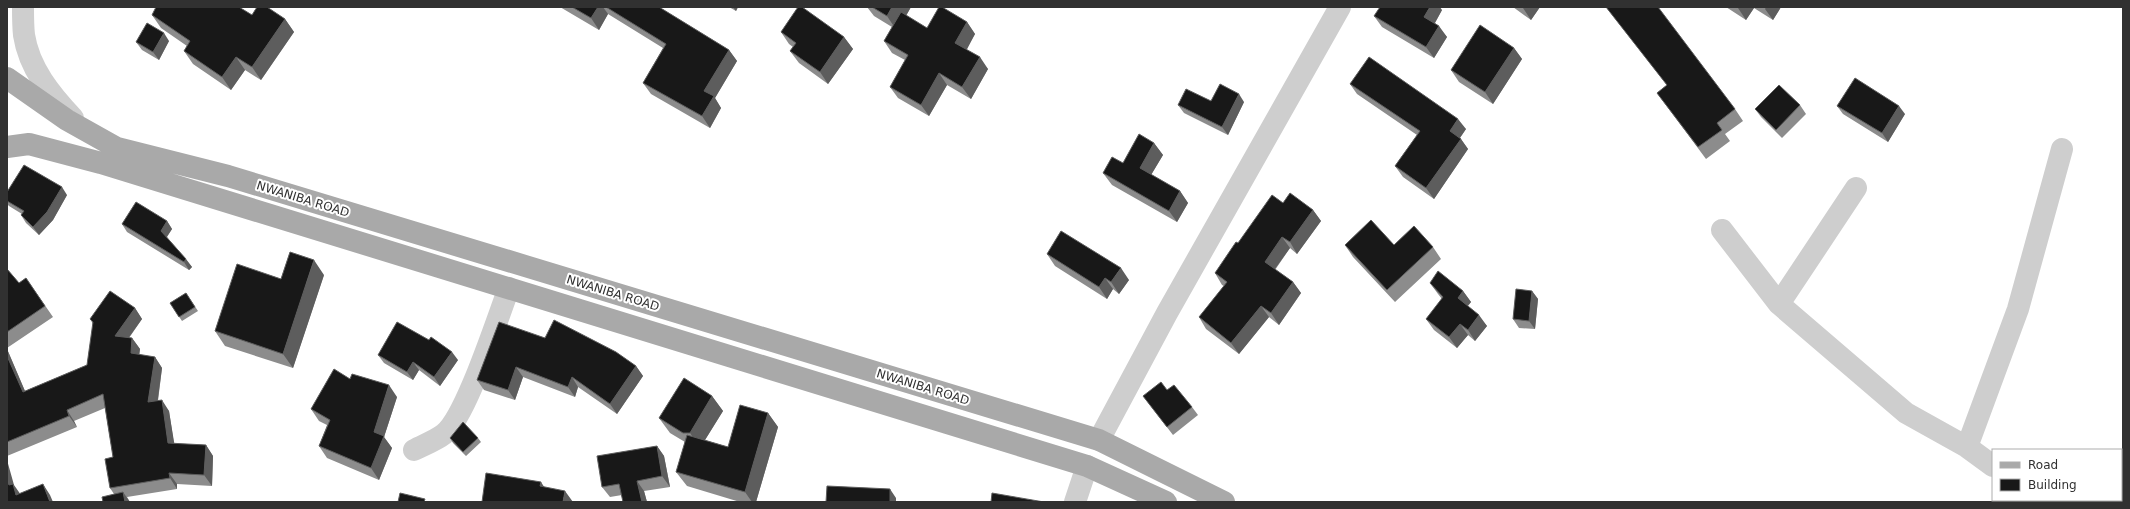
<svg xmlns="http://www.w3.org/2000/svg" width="2130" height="509" font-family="'DejaVu Sans',sans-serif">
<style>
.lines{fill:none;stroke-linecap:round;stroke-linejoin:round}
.minor{stroke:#cecece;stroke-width:22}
.major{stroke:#a9a9a9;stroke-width:22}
.wall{fill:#8c8c8c}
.shaded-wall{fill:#5d5d5d}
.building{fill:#181818;stroke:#5d5d5d}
.labels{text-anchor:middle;stroke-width:4;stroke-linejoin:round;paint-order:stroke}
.street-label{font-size:12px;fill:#313131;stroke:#fff}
</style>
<rect width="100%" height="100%" fill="#fff"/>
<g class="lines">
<path class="minor" d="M23 7C23 16 23 26 24 35 29 68 51 95 73 118
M1722 230 1779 304 1906 413 1967 447 1993 466
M1779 304 1856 188
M1099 440 1167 313 1340 7
M1967 447 2018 309 2062 149
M414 450C423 445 435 441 444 434 466 417 497 319 509 288
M2034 500 2035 502
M1075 502 1087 466"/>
<path class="major" d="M7 78 67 120 117 148 228 176 1099 440 1224 502
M7 147 29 144 101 163 1087 466 1166 502"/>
</g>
<path class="wall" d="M560 7H659L729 50 737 61 715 98 721 108 710 128 651 94 643 83 663 48 608 14 599 30Z
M729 7H738L736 11Z
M867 7H911L906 16 927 28 967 22 975 34 966 49 988 69 971 99 947 85 929 116 898 98 890 87 905 60 892 53 884 41 892 27 874 16Z
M1513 7H1540L1531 20Z
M1606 7 1735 109 1743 121 1725 134 1730 141 1706 159 1657 93 1667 85Z
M1726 7H1781L1773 20 1754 8 1746 20Z
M1442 10 1435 23 1447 37 1434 58 1382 27 1374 16Z
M152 15H252L285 19 294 32 261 80 245 70 231 90 193 64 184 51 187 46 161 28Z
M781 32 844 37 853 49 828 84 799 63 790 51 793 47 789 44Z
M169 41 159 60 142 50 136 42Z
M1514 48 1522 59 1493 104 1459 82 1451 70Z
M1350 84 1466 129 1460 138 1468 149 1434 199 1403 177 1395 166 1417 135 1357 94Z
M1211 101 1244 102 1228 135 1184 113 1178 105Z
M1800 105 1806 114 1782 138 1761 117 1755 109Z
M1837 106 1905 114 1888 142 1843 114Z
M1154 143 1163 155 1151 175 1180 191 1188 203 1177 222 1112 185 1103 173 1123 163Z
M7 192 67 195 53 220 39 235 26 223 21 215 22 214 9 206 7 204Z
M1283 203 1313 210 1321 221 1297 254 1290 248 1275 270 1293 282 1301 293 1279 325 1269 317 1239 354 1206 329 1199 317 1224 286 1222 285 1215 273 1238 243Z
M167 221 172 229 167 237 192 267 189 270 127 232 122 224Z
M1345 245H1394L1433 247 1441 259 1395 302 1353 257Z
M1047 254 1129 280 1119 294 1113 289 1107 299 1055 266Z
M7 269 19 283 26 278 53 317 7 348Z
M324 275 293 368 225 346 215 331Z
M1430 283 1463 291 1471 302 1468 306 1487 326 1475 341 1468 335 1457 348 1434 330 1426 319 1442 299 1438 294Z
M1532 291 1538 299 1535 329 1519 328 1513 319Z
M186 293 198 311 182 321 170 303Z
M135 308 142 319 129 338H132L140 349 139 355 155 357 162 368 158 401 169 411 174 444 206 445 213 456 212 486 177 484V489L127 497 130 502H103L114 494 110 488 113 457 105 408 74 421 77 427 7 456V349L25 391 87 365 93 324 90 319Z
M545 338 636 366 643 376 617 414 578 387 575 397 523 377 515 400 484 390 477 380Z
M378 355 458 360 440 386 419 370 413 380 384 363Z
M350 379 397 397 384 437 392 448 379 480 327 458 319 446 327 425 319 421 311 409Z
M1167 390 1192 407 1198 415 1173 435 1143 396Z
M712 396 723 411 705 440 728 447 768 413 778 427 756 502H740L687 486 676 472 685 442 670 433 659 418Z
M450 438H478L481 442 466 456 453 443Z
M657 446 664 456 670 487 644 491 647 502H623L622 495 610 497 602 487Z"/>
<path class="shaded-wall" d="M598 7H603L608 14 599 30 591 18Z
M733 7H738L736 11Z
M892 7H911L897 31 887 16Z
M1430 7H1440L1442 10 1432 28 1424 17Z
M1524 7H1540L1531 20 1523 8Z
M1739 7H1753L1754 8 1746 20 1738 8Z
M1766 7H1781L1773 20 1765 9Z
M285 19 294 32 261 80 252 67Z
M967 22 975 34 964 55 955 43Z
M1439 26 1447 37 1434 58 1426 47Z
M164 33 169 41 159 60 153 52Z
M844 37 853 49 828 84 820 72Z
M1514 48 1522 59 1493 104 1485 92Z
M729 50 737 61 715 98 721 108 710 128 702 116 704 91Z
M236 57 245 70 231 90 222 77Z
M980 57 988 69 971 99 962 87Z
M939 73 947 85 929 116 921 105Z
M1239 94 1244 102 1228 135 1222 127Z
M1899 106 1905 114 1888 142 1882 133Z
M1458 119 1466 129 1457 142 1450 131Z
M1461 139 1468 149 1434 199 1426 188Z
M1154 143 1163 155 1148 180 1140 168Z
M62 187 67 195 53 220 39 235 33 227Z
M1180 191 1188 203 1177 222 1169 211Z
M1313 210 1321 221 1297 254 1290 242Z
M167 221 172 229 166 238 161 231Z
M1282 237 1290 248 1272 273 1265 262Z
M186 259 192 267 189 270 184 262Z
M314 260 324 275 293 368 283 354Z
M1121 268 1129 280 1119 294 1111 282Z
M1105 278 1113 289 1107 299 1099 287Z
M1293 282 1301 293 1279 325 1271 313Z
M1463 291 1471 302 1465 309 1458 298Z
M1532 291 1538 299 1535 329 1529 321Z
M1261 306 1269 317 1239 354 1231 343Z
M135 308 142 319 122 347 115 336Z
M1479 315 1487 326 1475 341 1468 330Z
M1460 324 1468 335 1457 348 1449 337Z
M132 338 140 349 138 364 131 353Z
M7 349 30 403 23 392 7 356Z
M452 352 458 360 440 386 434 377Z
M155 357 162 368 156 413 148 402Z
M413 362 419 370 413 380 407 372Z
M636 366 643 376 617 414 610 404Z
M516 367 523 377 515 400 508 390Z
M572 377 578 387 575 397 568 387Z
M389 385 397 397 384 437 392 448 379 480 371 468 374 432Z
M712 396 723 411 700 448 690 433Z
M162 400 169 411 176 454 168 443Z
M67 410 74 421 77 427 69 416Z
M768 413 778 427 756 502H752L745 492Z
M206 445 213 456 212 486 204 475Z
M657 446 664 456 670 487 662 476Z
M7 460 14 485 21 495V502L9 485 7 477Z
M169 473 177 484V489L170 478Z
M637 481 644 491 647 502H642Z
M541 482 548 493 540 486Z
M43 484 50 495 53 502H50Z
M890 489 896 498V502H890Z
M565 491 573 502H563Z
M123 492 130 502H125Z"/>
<path class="building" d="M156 7H239L252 15 257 7H267L285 19 252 67 236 57 222 77 184 51 190 41 152 15Z
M572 7H598L591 18Z
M606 7H659L729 50 704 91 714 96 702 116 643 83 666 44Z
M798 7H802L844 37 820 72 790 51 796 43 781 32Z
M872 7H892L887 16Z
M939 7H942L967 22 955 43 980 57 962 87 939 73 921 105 890 87 908 55 884 41 901 12 927 28Z
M1380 7H1430L1424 17 1439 26 1426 47 1374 16Z
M1606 7H1658L1735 109 1717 123 1722 130 1698 147 1657 93 1667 85Z
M147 23 164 33 153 52 136 42Z
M1480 25 1514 48 1485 92 1451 70Z
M1369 57 1458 119 1450 131 1461 139 1426 188 1395 166 1420 131 1350 84Z
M1855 78 1899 106 1882 133 1837 106Z
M1220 84 1239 94 1222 127 1178 105 1186 89 1211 101Z
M1779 85 1800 105 1776 130 1755 109Z
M1139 134 1154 143 1140 168 1180 191 1169 211 1103 173 1112 157 1123 163Z
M24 165 62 187 47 212 33 227 21 215 24 211 7 201V192Z
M1290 193 1313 210 1290 242 1282 237 1265 262 1293 282 1271 313 1261 306 1231 343 1199 317 1227 282 1215 273 1236 242 1238 243 1272 195 1283 203Z
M136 202 167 221 161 231 186 259 184 262 122 224Z
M1371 220 1394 245 1414 226 1433 247 1387 290 1345 245Z
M1061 231 1121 268 1111 282 1105 278 1099 287 1047 254Z
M290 252 314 260 283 354 215 331 237 264 281 279Z
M7 269 19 283 26 278 45 306 7 332Z
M1438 271 1463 291 1458 298 1479 315 1468 330 1460 324 1449 337 1426 319 1443 297 1430 283Z
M1516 289 1532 291 1529 321 1513 319Z
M110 291 135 308 115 336 132 338 131 353 155 357 148 402 162 400 168 443 206 445 204 475 169 473 170 478 110 488 105 459 113 457 103 394 67 410 69 416 7 442V356L23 392 87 365 93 322 90 319Z
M186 293 195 307 179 317 170 303Z
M554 320 616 352 636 366 610 404 572 377 568 387 516 367 508 390 477 380 499 322 545 338Z
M397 322 429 340 431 337 452 352 434 377 413 362 407 372 378 355Z
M334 369 350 379 352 374 389 385 374 432 384 436 371 468 319 446 330 420 311 409Z
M684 378 712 396 690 433H683L659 418Z
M1161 382 1167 390 1174 385 1192 407 1167 427 1143 396Z
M740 405 768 413 745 492 676 472 687 435 728 447Z
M463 422 478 438 463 452 450 438Z
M657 446 662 476 637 481 642 502H623L619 484 602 487 597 456Z
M486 473 541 482 540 486 565 491 563 502H482Z
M7 477 9 485 13 484 16 495 43 484 50 502H7Z
M827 486 890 489V502H826Z
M123 492 125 502H103L102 497Z
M400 493 425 499 424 502H398Z
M992 493 1044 502H991Z"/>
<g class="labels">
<g class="street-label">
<text transform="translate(303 199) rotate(17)" y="4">NWANIBA ROAD</text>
<text transform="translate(613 293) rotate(17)" y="4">NWANIBA ROAD</text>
<text transform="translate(923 387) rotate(17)" y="4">NWANIBA ROAD</text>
</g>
</g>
<rect width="2130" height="509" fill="none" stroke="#313131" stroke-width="16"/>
<rect x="1992" y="449" width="130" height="52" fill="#ffffff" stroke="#adadad"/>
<rect x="2000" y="462" width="20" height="6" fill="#a9a9a9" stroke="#adadad"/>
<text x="2028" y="469" font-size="12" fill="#313131">Road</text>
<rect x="2000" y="479" width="20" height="12" fill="#181818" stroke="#adadad"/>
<text x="2028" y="489" font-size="12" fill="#313131">Building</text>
</svg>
